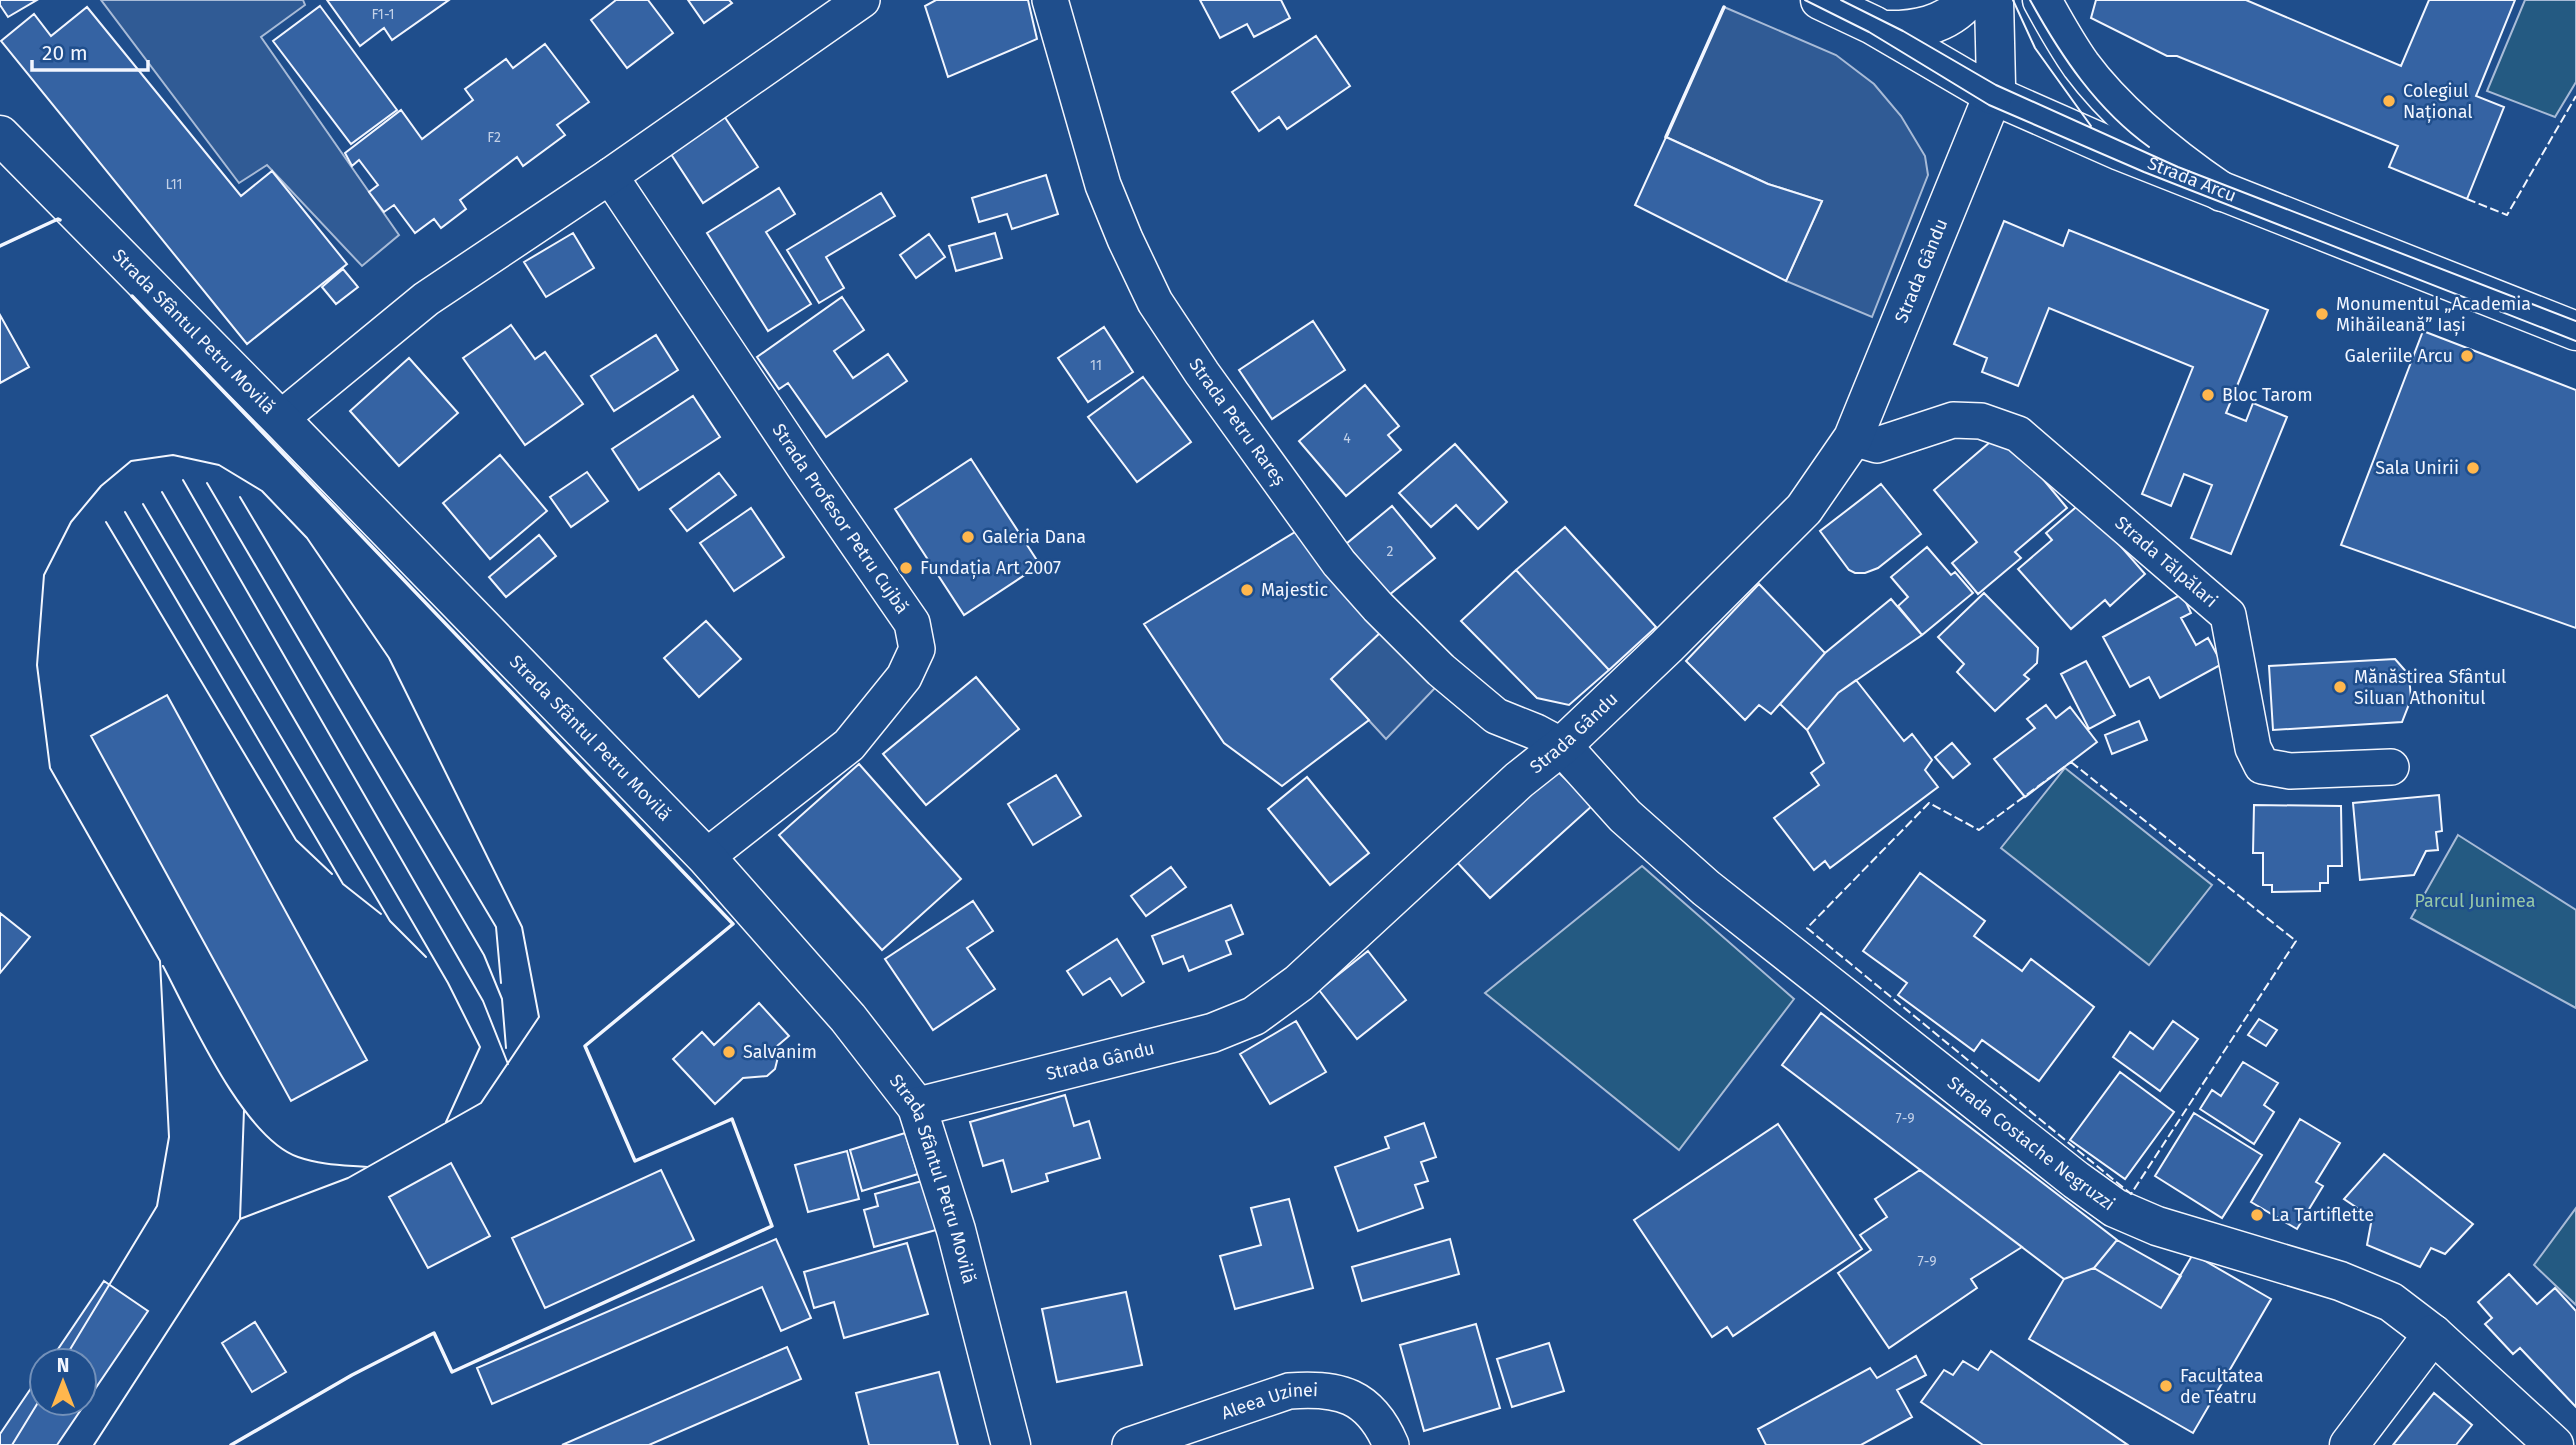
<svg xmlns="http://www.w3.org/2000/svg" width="2576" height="1445" font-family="'Fira Sans',sans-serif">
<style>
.green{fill:#245a82;stroke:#a8bbd7;stroke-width:2}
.parking{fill:#305b95;stroke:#a8bbd7;stroke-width:2}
.building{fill:#3563a3;stroke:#f2f6ff;stroke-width:2}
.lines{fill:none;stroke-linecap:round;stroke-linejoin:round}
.minor-casing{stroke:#f2f6ff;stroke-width:38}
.tertiary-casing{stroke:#f2f6ff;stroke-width:41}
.secondary-casing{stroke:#f2f6ff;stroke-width:41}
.minor{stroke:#1f4e8c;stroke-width:35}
.tertiary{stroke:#1f4e8c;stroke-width:38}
.secondary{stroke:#1f4e8c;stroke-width:38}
.tram{stroke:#f2f6ff;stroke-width:2}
.fence{stroke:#f2f6ff;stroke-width:2;stroke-dasharray:9 3.5;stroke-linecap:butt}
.wall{stroke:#f2f6ff;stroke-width:3.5}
.poi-dot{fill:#ffb74d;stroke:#1f4e8c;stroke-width:2.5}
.labels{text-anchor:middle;stroke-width:5;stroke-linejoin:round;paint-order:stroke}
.number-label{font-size:14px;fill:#c3d1e8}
.poi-label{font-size:18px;fill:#f2f6ff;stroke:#1f4e8c;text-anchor:start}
.street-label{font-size:18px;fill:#f2f6ff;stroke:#1f4e8c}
.park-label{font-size:18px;fill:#97c8a6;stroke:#1f4e8c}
</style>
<rect width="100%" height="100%" fill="#1f4e8c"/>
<path class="green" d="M2525 0H2576V82L2555 117 2487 91Z
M2065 768 2212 885 2149 965 2001 848Z
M2458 835 2576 910V1008L2411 918Z
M1642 866 1794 999 1679 1150 1485 993Z
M2576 1208V1305L2534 1265Z"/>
<path class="parking" d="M101 0H303L305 5 261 37 399 235 362 266 267 165 239 183Z
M1724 7 1836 55 1874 84 1901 116 1925 156 1928 175 1872 317 1786 281 1822 201 1768 184 1666 137Z
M1382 631 1435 688 1386 739 1331 679Z"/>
<path class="building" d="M0 0H37L8 17 0 5Z
M327 0H449L392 40 384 28 360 46Z
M616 0H648L673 33 627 68 591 20Z
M688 0H729L732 3 704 23Z
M936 0H1028L1037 39 948 77 925 6Z
M1200 0H1281L1290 18 1254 37 1247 24 1220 38Z
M2096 0H2246L2401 66 2429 0H2515L2476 96 2504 107 2467 199 2389 167 2398 146 2177 56H2167L2091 18Z
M320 6 397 110 351 144 273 41Z
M87 7 241 196 272 171 347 264 247 344 1 41 34 14 51 36Z
M1316 36 1350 86 1287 129 1279 117 1259 131 1232 92Z
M545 44 589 102 557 125 565 135 523 166 517 157 460 200 466 209 441 228 434 219 415 233 394 205 384 212 369 192 378 185 359 160 352 166 345 153 401 110 422 139 473 100 465 89 506 59 513 68Z
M724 116 758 167 703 203 669 151Z
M1666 137 1768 184 1822 201 1786 281 1635 205Z
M1046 175 1058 214 1012 229 1007 214 979 222 972 198Z
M779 188 795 214 766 232 811 304 768 331 707 233Z
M881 193 895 216 826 257 844 288 819 303 787 250Z
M2004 221 2063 246 2069 230 2268 310 2226 413 2246 421 2253 403 2287 417 2231 554 2191 538 2212 485 2184 474 2171 506 2142 494 2193 367 2049 308 2018 386 1982 372 1987 358 1954 344Z
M573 233 594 268 546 297 524 262Z
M995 233 1002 258 956 271 949 246Z
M929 234 945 257 916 278 900 255Z
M343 269 358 287 336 304 322 287Z
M842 297 864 330 834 351 853 378 888 354 907 381 826 437 788 383 779 389 757 357Z
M0 315 29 367 0 383Z
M1313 321 1345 370 1272 419 1239 370Z
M511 325 535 359 545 352 583 404 525 445 463 358Z
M1104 327 1133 372 1088 402 1058 358Z
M2423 331 2576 390V628L2341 545Z
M656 335 678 370 614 411 591 376Z
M409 358 458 413 399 466 350 411Z
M1143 377 1191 442 1137 482 1088 417Z
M1365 385 1399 426 1388 435 1401 450 1346 496 1299 441Z
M693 396 720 437 639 490 612 449Z
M2003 431 2067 508 2015 552 2021 558 1978 594 1952 563 1977 542 1934 490Z
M1455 444 1507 502 1478 529 1456 505 1431 527 1399 493Z
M500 455 547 511 490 559 443 503Z
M971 459 1040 565 964 615 895 509Z
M587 472 608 501 571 527 550 497Z
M719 473 736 495 687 531 670 509Z
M1881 484 1921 534 1878 568 1865 573H1855L1849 570 1820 531Z
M2082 502 2145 574 2110 606 2105 600 2071 629 2018 569 2052 540 2046 533Z
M1392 506 1435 558 1389 595 1346 544Z
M751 508 784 557 734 591 700 543Z
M1565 527 1656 627 1609 670 1516 570Z
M1300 529 1382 631 1331 679 1369 720 1282 786 1224 743 1144 624Z
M539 535 556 556 506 597 489 577Z
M1927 547 1951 575 1955 572 1973 593 1922 635 1898 606 1908 597 1891 577Z
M1516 570 1609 670 1569 705 1537 698 1461 621Z
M1759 584 1825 653 1771 714 1759 705 1745 720 1686 661Z
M1984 593 2038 648 2037 663 2024 675 2029 679 1995 711 1957 672 1964 664 1938 637Z
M2182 594 2191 613 2181 618 2196 645 2208 638 2222 664 2160 698 2149 677 2130 687 2103 637Z
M1891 599 1922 635 1838 693 1807 730 1780 704 1825 653Z
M706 621 741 659 699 697 664 658Z
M2395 659 2409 675 2411 699 2402 722 2273 730 2269 666Z
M2086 661 2115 715 2089 729 2061 674Z
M976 677 1019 729 926 805 883 754Z
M1856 680 1904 741 1912 734 1932 760 1925 770 1938 787 1830 868 1825 861 1814 870 1774 818 1819 785 1811 773 1824 763 1807 730 1838 693Z
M167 695 367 1060 291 1101 91 736Z
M2046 705 2056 718 2070 707 2097 742 2025 797 1994 759 2035 728 2027 719Z
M2139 721 2147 740 2112 754 2105 735Z
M1952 743 1970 764 1953 778 1935 757Z
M859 764 961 879 882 950 779 835Z
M1557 771 1593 805 1490 898 1455 860Z
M1056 775 1081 816 1033 845 1008 804Z
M1307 777 1369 853 1330 885 1268 809Z
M2439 795 2442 831 2436 832 2438 850 2426 851 2414 875 2360 880 2353 803Z
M2254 805 2341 806 2342 866H2328V883H2320V891L2272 892V885H2263V853H2253Z
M1171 867 1186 887 1146 916 1131 896Z
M1920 873 1985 921 1974 936 2022 971 2031 959 2094 1007 2039 1081 1982 1040 1974 1051 1898 995 1907 983 1863 951Z
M973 901 993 931 967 948 995 989 933 1030 885 959Z
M1231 905 1243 934 1226 941 1231 954 1189 971 1183 956 1163 964 1152 936Z
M0 913 30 937 0 973Z
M1117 939 1144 982 1122 996 1110 978 1083 995 1067 971Z
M1368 951 1406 1000 1357 1039 1319 990Z
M759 1003 789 1036 776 1047 778 1057 775 1069 767 1076 743 1078 715 1104 673 1059 702 1032 714 1045Z
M1821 1013 2117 1240 2094 1268 2064 1279 1782 1065Z
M2259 1019 2277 1030 2266 1046 2248 1035Z
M1296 1021 1326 1072 1270 1104 1240 1054Z
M2173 1021 2198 1039 2160 1091 2113 1057 2130 1032 2153 1049Z
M2243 1062 2278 1083 2264 1105 2274 1112 2254 1144 2200 1109 2212 1090 2221 1096Z
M2120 1072 2174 1112 2125 1179 2070 1140Z
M1065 1095 1074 1126 1089 1121 1100 1158 1046 1174 1048 1181 1012 1192 1003 1160 983 1166 970 1122Z
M2194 1113 2262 1155 2222 1218 2155 1176Z
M2300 1119 2340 1143 2316 1182 2323 1186 2297 1229 2251 1202Z
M1424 1123 1436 1157 1421 1162 1428 1181 1415 1185 1423 1208 1358 1231 1335 1167 1389 1148 1385 1137Z
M1778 1124 1862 1249 1733 1336 1727 1327 1712 1337 1634 1220Z
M905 1133 918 1174 862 1191 850 1150Z
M847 1151 859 1199 808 1212 795 1165Z
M2384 1154 2473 1224 2445 1254 2431 1248 2420 1267 2367 1245 2372 1218 2344 1199Z
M451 1163 490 1236 428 1268 389 1197Z
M661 1170 694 1240 545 1308 512 1238Z
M1920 1170 2022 1247 1971 1279 1977 1288 1889 1348 1838 1273 1871 1250 1860 1235 1887 1217 1875 1199Z
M922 1181 936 1230 874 1247 864 1210 878 1206 875 1194Z
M1289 1199 1313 1288 1235 1309 1220 1256 1261 1245 1251 1208Z
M776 1239 811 1318 781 1331 762 1287 492 1404 477 1368Z
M1450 1239 1459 1274 1362 1301 1352 1267Z
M2117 1240 2181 1276 2161 1308 2094 1268Z
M907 1243 928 1314 844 1338 834 1302 814 1308 804 1272Z
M2193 1254 2271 1299 2193 1433 2029 1339 2064 1279 2094 1268 2161 1308Z
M2509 1274 2537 1304 2555 1288 2576 1311V1407L2520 1348 2513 1354 2485 1324 2492 1318 2478 1302Z
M104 1281 148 1311 57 1445H0V1434L42 1372V1403H84V1361H50Z
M1126 1292 1142 1365 1057 1382 1042 1309Z
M255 1322 286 1372 252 1392 222 1343Z
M1476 1324 1500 1408 1424 1431 1400 1345Z
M1549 1343 1564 1391 1512 1407 1497 1359Z
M787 1347 801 1379 649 1445H562Z
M1991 1351 2128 1445H1983L1921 1402 1944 1370 1953 1375 1963 1361 1978 1370Z
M1916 1356 1926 1375 1897 1390 1912 1417 1861 1445H1766L1758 1429 1870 1368 1877 1378Z
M939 1372 958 1445H869L856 1393Z
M2434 1393 2472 1425 2456 1445H2393Z"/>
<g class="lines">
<defs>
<g id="minor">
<path id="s1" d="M1050 0 1103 185 1125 239 1155 302 1202 373 1339 563 1378 607 1441 670 1496 716 1536 732 1562 746"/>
<path id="s2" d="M610 176 805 468 912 623 917 649 904 677 849 745 706 857"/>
<path d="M280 419 426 299 610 176 862 0"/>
<path id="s3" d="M1853 438 1877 445 1953 420 1981 421 2018 434 2228 615 2253 748 2262 766 2290 771 2391 767"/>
<path id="s4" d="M1130 1445 1289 1391C1339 1387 1370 1395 1391 1445"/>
</g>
<g id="tertiary">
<path id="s5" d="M0 135 280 419 706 857 848 1018 917 1107 956 1230 1011 1445"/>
<path id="s6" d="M1562 746 1625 816 1706 888 2076 1180 2115 1208 2157 1226 2340 1281 2391 1302 2433 1334 2554 1445"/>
<path id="s7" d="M917 1107 1212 1033 1254 1016 1299 983 1519 780 1562 746 1667 646 1804 509 1853 438 1993 95 2120 151 2576 331"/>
<path d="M2349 1445 2433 1334"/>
</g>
<path id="secondary" d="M1820 0 1873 25 1993 95 1996 85 1994 0
M2042 0C2054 22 2067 45 2081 65 2118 115 2171 157 2222 192
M1882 30C1914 31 1946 26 1968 0"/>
</defs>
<use href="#minor" class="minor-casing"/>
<use href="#tertiary" class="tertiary-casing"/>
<use href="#secondary" class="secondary-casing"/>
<use href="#minor" class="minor"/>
<use href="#tertiary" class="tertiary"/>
<use href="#secondary" class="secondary"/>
<path class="tram" d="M1805 0 1869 32 1989 105 2144 172 2576 341
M1841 0 1903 31 1996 85 2178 167 2576 321
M2013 0 2035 48 2091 126
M2030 0C2061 56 2096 109 2149 147
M183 480 483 1001 508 1064
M207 483 484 955 502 999 506 1048
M162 492 448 983 480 1047 446 1122
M240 497 496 927 501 983
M143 504 390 921 426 957
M125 512 343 884 381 914
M106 522 296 840 332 874
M163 966C190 1017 243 1138 298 1157 321 1165 344 1165 367 1167
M240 1219 244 1110
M63 1361 157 1206 169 1137 160 961 50 768 37 665 44 575 71 522 101 486 131 461 173 455 219 465 262 491 307 538 389 658 522 927 539 1017 481 1103 348 1178 240 1219 94 1445
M12 1445 42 1396"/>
<path class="fence" d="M2467 199 2507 215 2576 96
M2071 762 2296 941 2131 1194 1807 928 1929 803 1979 830Z"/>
<path class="wall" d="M1666 137 1724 7
M0 246 58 219 60 220
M132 296 733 924 585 1046 635 1161 732 1119 772 1226 452 1372 434 1333 352 1375 231 1445"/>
</g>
<g class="poi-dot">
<circle cx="2389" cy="101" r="7"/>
<circle cx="2322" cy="314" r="7"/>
<circle cx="2467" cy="356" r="7"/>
<circle cx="2208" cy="395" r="7"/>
<circle cx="2473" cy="468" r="7"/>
<circle cx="968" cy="537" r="7"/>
<circle cx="906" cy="568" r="7"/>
<circle cx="1247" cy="590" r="7"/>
<circle cx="2340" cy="687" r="7"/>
<circle cx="729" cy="1052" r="7"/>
<circle cx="2257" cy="1215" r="7"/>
<circle cx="2166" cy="1386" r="7"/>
</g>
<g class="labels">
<g class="number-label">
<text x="383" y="19">F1-1</text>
<text x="494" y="142">F2</text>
<text x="174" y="189">L11</text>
<text x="1096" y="370">11</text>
<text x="1347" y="443">4</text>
<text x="1390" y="556">2</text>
<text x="1905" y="1123">7-9</text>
<text x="1927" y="1266">7-9</text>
</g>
<g class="poi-label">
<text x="2403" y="97">Colegiul<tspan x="2403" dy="21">Național</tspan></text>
<text x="2336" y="310">Monumentul „Academia<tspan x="2336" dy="21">Mihăileană” Iași</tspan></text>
<text x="2453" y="362" text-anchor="end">Galeriile Arcu</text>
<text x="2222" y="401">Bloc Tarom</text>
<text x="2459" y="474" text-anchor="end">Sala Unirii</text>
<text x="982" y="543">Galeria Dana</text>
<text x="920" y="574">Fundația Art 2007</text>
<text x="1261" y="596">Majestic</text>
<text x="2354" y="683">Mănăstirea Sfântul<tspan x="2354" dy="21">Siluan Athonitul</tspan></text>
<text x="743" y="1058">Salvanim</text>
<text x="2271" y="1221">La Tartiflette</text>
<text x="2180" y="1382">Facultatea<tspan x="2180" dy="21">de Teatru</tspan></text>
</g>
<g class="street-label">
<text dy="6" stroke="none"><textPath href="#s7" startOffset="1771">Strada Arcu</textPath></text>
<text dy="6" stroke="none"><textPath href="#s7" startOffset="1365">Strada Gându</textPath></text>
<text dy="6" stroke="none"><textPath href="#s5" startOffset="276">Strada Sfântul Petru Movilă</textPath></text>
<text dy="6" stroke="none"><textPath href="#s1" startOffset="466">Strada Petru Rareș</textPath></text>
<text dy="6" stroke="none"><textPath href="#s2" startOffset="413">Strada Profesor Petru Cujbă</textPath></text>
<text dy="6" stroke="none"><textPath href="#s3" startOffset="368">Strada Tălpălari</textPath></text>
<text dy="6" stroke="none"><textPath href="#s7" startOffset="777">Strada Gându</textPath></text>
<text dy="6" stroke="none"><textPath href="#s5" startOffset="844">Strada Sfântul Petru Movilă</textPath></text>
<text dy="6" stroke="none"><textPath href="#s7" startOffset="189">Strada Gându</textPath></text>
<text dy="6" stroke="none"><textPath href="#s6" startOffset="616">Strada Costache Negruzzi</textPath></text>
<text dy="6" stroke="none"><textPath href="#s5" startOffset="1410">Strada Sfântul Petru Movilă</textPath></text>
<text dy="6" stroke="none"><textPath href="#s4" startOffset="147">Aleea Uzinei</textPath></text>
</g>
<g class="park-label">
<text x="2475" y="907">Parcul Junimea</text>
</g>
</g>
<g transform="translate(63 1382)"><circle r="33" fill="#1f4e8c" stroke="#7391ba" stroke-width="2"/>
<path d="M0-5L12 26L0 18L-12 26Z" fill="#ffb74d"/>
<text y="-10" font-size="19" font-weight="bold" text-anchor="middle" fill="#f2f6ff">N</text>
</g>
<path d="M32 60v10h116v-10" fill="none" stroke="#f2f6ff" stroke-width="3.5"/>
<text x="42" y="60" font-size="21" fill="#f2f6ff" stroke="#1f4e8c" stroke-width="5" paint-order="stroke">20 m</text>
</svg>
